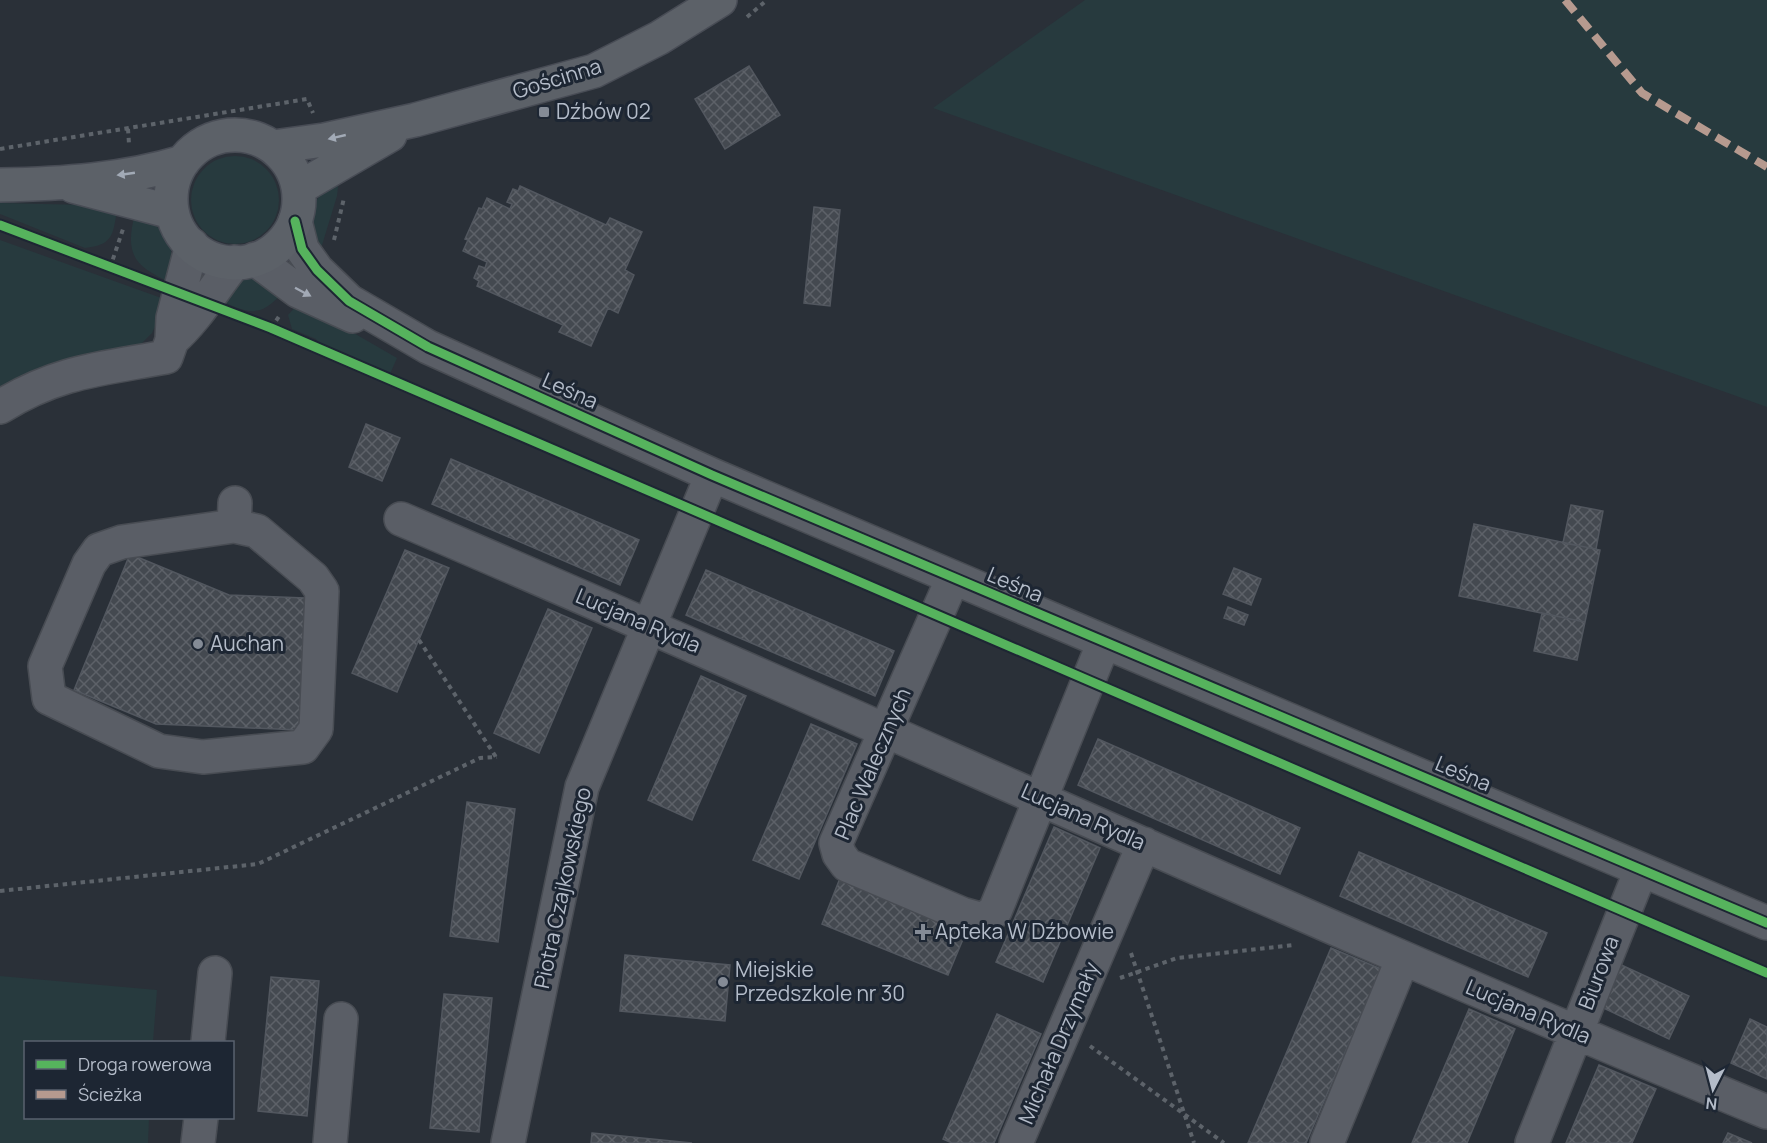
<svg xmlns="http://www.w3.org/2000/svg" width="1767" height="1143" font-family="Manrope,sans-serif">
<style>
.green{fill:#273a3e}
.building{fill:url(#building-cross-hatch);stroke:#52575f;stroke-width:1.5}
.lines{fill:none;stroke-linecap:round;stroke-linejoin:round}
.minor-casing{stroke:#484c53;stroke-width:36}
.major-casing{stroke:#484c55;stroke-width:36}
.path{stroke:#5d636a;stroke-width:4;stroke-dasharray:4.5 4.5;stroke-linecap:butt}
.minor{stroke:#5a5e66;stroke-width:33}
.major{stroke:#5c6168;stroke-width:33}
.quiet{stroke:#b69a8f;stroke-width:8;stroke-dasharray:15 8;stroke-linecap:butt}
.cycleway-casing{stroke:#1d2633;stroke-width:13}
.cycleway{stroke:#56b35d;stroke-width:9}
.oneway{fill:#a2aab6}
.oneway2{fill:#a2a9b5}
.poi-dot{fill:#848b96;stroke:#1d2633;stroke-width:2}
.labels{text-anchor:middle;stroke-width:6;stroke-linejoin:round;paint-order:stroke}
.street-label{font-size:21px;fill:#b4bcc9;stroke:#1d2633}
.poi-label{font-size:21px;fill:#b4bcc9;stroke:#1d2633;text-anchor:start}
</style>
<defs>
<pattern id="building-cross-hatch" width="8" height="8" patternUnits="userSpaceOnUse" patternTransform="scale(1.5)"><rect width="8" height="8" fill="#444950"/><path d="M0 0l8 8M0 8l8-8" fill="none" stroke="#5d6168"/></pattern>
</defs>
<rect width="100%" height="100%" fill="#2a3038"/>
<path class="green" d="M1085 0H1767V407L933 108Z
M191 200a44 44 0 1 1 88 0a44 44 0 1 1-88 0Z
M334 181 338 187 337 196 319 255C310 223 305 204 334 181Z
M0 203 86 205 117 210C113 235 113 245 85 248L0 214Z
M135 214C171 229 174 246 172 283 135 267 124 255 135 214Z
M0 240 167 300 152 333 137 348 0 399Z
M244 278H254L284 291C259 320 248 313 217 299L235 281Z
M300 302 397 358 390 374 320 346 316 339 292 329 288 315Z
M0 976 157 990 153 1042H26V1118H149L148 1143H0Z"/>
<path class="building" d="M749 66 780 115 725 149 695 99Z
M520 186 606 225 610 218 642 232 625 270 634 275 618 313 608 308 591 346 559 332 563 325 477 286 479 281 474 278 479 266 485 268 487 262 463 251 468 240 465 239 479 208 482 209 487 198 510 209 512 204 507 202 513 189 518 191Z
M814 207 840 210 830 306 804 303Z
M366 424 400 438 382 481 349 467Z
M451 459 639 540 620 585 432 504Z
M1571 505 1603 511 1596 549 1563 543Z
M1474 524 1600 550 1585 622 1459 596Z
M405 550 449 568 397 692 352 673Z
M130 554 229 595 305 598 300 730 156 724 74 690Z
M1234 568 1261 579 1251 605 1223 594Z
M706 570 894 651 875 696 686 615Z
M1228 607 1248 615 1244 625 1224 618Z
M548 609 592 628 539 753 494 733Z
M1542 613 1585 622 1577 660 1534 651Z
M701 676 746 696 692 820 648 800Z
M811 724 857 744 799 879 753 860Z
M1098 739 1300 828 1280 874 1078 785Z
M467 802 515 809 498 942 450 936Z
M1054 827 1100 848 1043 982 996 962Z
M1359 852 1547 933 1528 977 1340 896Z
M842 873 969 925 948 975 822 924Z
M1331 948 1381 969 1306 1143H1248Z
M625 955 730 965 725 1021 620 1011Z
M1617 963 1689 996 1669 1039 1597 1005Z
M271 977 319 981 307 1116 258 1111Z
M444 994 492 998 479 1132 430 1128Z
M1469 1009 1515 1029 1467 1143H1412Z
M997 1014 1041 1034 994 1143H952L943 1139Z
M1750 1019 1767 1027V1079L1731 1063Z
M1599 1065 1656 1089 1632 1143H1566Z
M592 1133 692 1143H591Z
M1728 1133 1752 1143H1723Z"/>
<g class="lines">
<defs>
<path id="minor" d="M295 221 302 249 317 270 349 301 428 347 712 475 1767 923
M255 259 298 291 353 316
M172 340C197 318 214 288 235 262
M0 407C58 371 101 369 166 357L172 340 173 318 192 245
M401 519C857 714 1308 923 1767 1112
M234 526 257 531 313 578 322 591 316 729 303 747 203 757 159 751 49 698 45 666 89 564 99 550 122 542 234 526 235 503
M953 578 836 843 839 854 847 865 962 914 983 920 995 911 1104 642
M208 1042 215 973
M198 1143 201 1118
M330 1143 341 1019
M508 1143 582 787 712 475
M1016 1143 1144 844
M1327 1143 1403 958
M1532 1143 1641 870"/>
<path id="major" d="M171 199a64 64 0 1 1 128 0a64 64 0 1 1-128 0Z
M273 147 324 140 415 120 594 71 659 38 720 0
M0 185C62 184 124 180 183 162
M73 186 172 212
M299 188 390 135"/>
</defs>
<use href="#minor" class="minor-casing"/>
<use href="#major" class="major-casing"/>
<path class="path" d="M747 17 767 0
M128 129 129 144
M0 149 307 99 313 113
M334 240 344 198
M110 268 123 229
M271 328 280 315
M419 640 496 757
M0 891 258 864 480 758 497 757
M1131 953 1194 1143
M1120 978 1177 958 1294 945
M1090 1046 1224 1143"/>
<use href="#minor" class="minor"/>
<use href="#major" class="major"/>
<path class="quiet" d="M1565 0 1642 93 1767 167"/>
<defs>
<path id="cycleway" d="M295 221 302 249 317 270 349 301 428 347 712 475 1767 923
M0 225 271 328 1767 973"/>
</defs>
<use href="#cycleway" class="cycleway-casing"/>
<use href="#cycleway" class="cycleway"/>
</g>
<defs><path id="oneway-solid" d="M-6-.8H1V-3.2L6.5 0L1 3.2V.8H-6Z" transform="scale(1.5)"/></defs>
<g class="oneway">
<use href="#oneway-solid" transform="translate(337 137) rotate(167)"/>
<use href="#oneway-solid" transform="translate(126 174) rotate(172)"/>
</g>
<use class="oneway2" href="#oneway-solid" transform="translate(303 292) rotate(28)"/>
<g class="poi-dot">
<rect x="538" y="106" width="12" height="12" rx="3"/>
<circle cx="198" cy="644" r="6"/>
<path d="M920 923h6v6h6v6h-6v6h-6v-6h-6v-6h6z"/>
<circle cx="723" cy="982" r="6"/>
</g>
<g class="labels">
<g class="street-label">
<text transform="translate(557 79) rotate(-17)" y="7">Gościnna</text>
<text transform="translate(570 391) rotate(24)" y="7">Leśna</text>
<text transform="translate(1015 585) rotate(23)" y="7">Leśna</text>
<text transform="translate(638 621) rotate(23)" y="7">Lucjana Rydla</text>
<text transform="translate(873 764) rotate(-67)" y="7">Plac Walecznych</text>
<text transform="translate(1463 774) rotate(23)" y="7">Leśna</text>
<text transform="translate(1083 817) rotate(24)" y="7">Lucjana Rydla</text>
<text transform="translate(563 888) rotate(-78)" y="7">Piotra Czajkowskiego</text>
<text transform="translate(1599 973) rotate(-69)" y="7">Biurowa</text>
<text transform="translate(1528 1012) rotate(23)" y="7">Lucjana Rydla</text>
<text transform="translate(1059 1043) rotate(-67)" y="7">Michała Drzymały</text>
</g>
<g class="poi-label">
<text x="556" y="119">Dźbów 02</text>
<text x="210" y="651">Auchan</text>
<text x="935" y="939">Apteka W Dźbowie</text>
<text x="735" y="977">Miejskie<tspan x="735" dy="24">Przedszkole nr 30</tspan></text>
</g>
</g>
<rect x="24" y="1041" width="210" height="78" fill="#1d2633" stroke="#59626f" stroke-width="1.5"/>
<rect x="36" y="1060" width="30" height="9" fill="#56b35d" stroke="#59626f" stroke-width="1.5"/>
<text x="78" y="1071" font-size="18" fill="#b4bcc9">Droga rowerowa</text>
<rect x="36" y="1090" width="30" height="9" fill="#b69a8f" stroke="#59626f" stroke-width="1.5"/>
<text x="78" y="1101" font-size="18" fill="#b4bcc9">Ścieżka</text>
<g transform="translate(1713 1089) rotate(186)" stroke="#1d2633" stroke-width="4.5" paint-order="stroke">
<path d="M0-4.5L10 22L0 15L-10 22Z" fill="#b4bcc9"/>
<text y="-9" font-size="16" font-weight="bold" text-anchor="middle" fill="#b4bcc9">N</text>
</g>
</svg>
